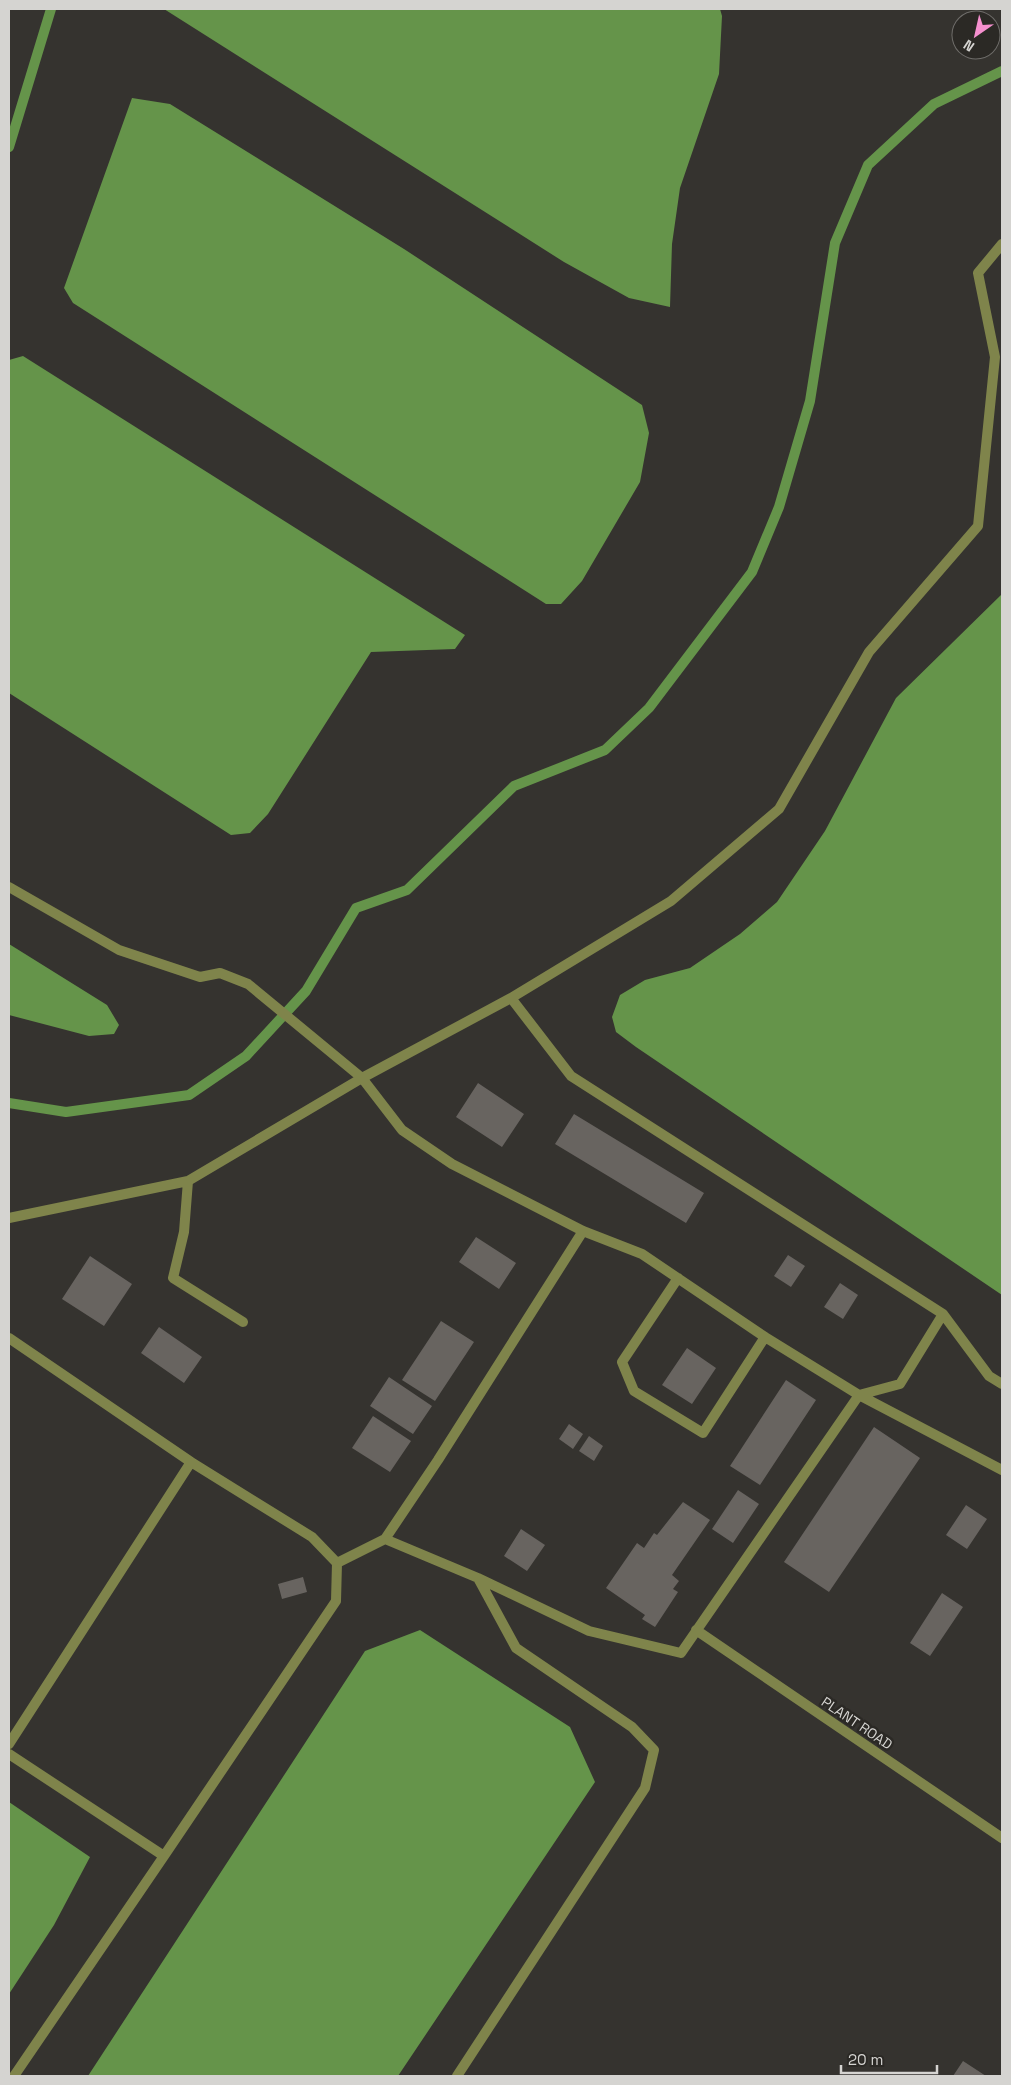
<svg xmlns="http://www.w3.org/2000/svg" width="1011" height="2085" font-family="'Space Grotesk',sans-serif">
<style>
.water{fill:#65944a}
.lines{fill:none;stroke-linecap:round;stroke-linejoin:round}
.stream{stroke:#65944a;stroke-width:10}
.building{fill:#686460}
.lane{stroke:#7f844b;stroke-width:10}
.labels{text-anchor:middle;stroke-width:5;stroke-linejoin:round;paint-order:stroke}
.street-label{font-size:14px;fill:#d5d4d1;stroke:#2b2925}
</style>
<rect width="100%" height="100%" fill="#35332f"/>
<path class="water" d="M164 9H720L722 16 719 74 680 188 672 244 670 307 629 298 564 262Z
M132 98 170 104 404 249 642 405 649 433 640 482 582 581 561 604H546L73 303 64 288Z
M23 356 465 635 455 649 371 652 268 814 250 833 231 835 9 693V360Z
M1002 594V1295L636 1047 616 1032 612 1017 620 995 645 980 690 968 740 934 777 902 825 831 896 698Z
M9 944 107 1005 119 1025 114 1034 89 1036 9 1015Z
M420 1630 570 1727 595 1782 398 2076H88L365 1651Z
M9 1802 90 1857 54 1925 9 1994Z"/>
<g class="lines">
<path class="stream" d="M9 147 51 9
M9 1103 66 1112 189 1095 246 1056 306 991 356 908 407 890 514 786 605 750 649 708 752 572 779 507 810 401 835 243 868 165 934 104 1002 71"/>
</g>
<path class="building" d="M478 1083 524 1114 502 1147 456 1117Z
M574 1114 704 1193 686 1223 555 1144Z
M476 1237 516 1263 499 1289 459 1262Z
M788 1255 805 1266 791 1287 774 1276Z
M90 1256 132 1284 104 1326 62 1299Z
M840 1283 858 1295 843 1319 824 1307Z
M441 1321 474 1342 435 1401 402 1380Z
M159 1327 202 1357 184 1383 141 1353Z
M687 1348 716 1368 692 1404 662 1385Z
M389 1377 432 1406 413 1434 370 1406Z
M786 1380 816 1400 760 1485 730 1466Z
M373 1416 411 1441 390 1472 352 1448Z
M569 1424 583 1434 573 1449 559 1439Z
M874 1427 920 1458 829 1592 784 1562Z
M589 1436 603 1446 594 1461 579 1451Z
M738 1490 759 1504 733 1543 712 1529Z
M683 1502 710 1520 672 1575 679 1581 673 1589 678 1592 655 1627 642 1619 645 1615 606 1588 637 1543 644 1548 654 1533 657 1535Z
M966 1505 987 1519 967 1549 946 1535Z
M521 1529 545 1545 527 1571 504 1556Z
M303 1577 307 1592 282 1599 278 1584Z
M942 1593 963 1607 930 1656 910 1643Z
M963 2061 986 2076H953Z"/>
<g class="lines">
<path class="lane" d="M9 887 119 950 200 977 220 973 248 984 362 1078 188 1181 9 1218
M511 998 671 901 779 809 869 652 978 526 995 357 978 273 1002 244
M188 1181 184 1232 173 1278 243 1322
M583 1231 438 1460 385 1539 478 1578 589 1631 681 1653 859 1395 765 1337
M678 1278 622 1362 634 1391 703 1433 765 1337 642 1254 583 1231 452 1164 402 1130 362 1078 511 998 571 1076 943 1314 900 1384 859 1395 1002 1470
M943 1314 989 1376 1002 1384
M9 1338 191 1462 312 1537 337 1563 336 1601 164 1856
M337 1563 385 1539
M696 1630 1002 1838
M9 1744 191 1462
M9 1754 164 1856 14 2076
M457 2076 645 1788 654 1750 632 1727 516 1648 478 1578"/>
</g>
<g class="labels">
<g class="street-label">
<text transform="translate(857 1723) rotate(34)" y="5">PLANT ROAD</text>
</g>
</g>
<rect width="1011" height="2085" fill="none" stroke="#d5d4d1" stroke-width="20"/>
<g transform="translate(976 35) rotate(214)"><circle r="24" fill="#2b2925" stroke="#6f6d6a"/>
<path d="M0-4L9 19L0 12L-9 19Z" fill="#f690cf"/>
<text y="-8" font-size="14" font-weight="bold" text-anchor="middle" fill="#d5d4d1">N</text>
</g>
<path d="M841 2065v8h96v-8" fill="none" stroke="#d5d4d1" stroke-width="2.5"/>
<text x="848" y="2065" font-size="15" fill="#d5d4d1" stroke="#2b2925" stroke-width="4" paint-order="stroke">20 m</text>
</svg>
